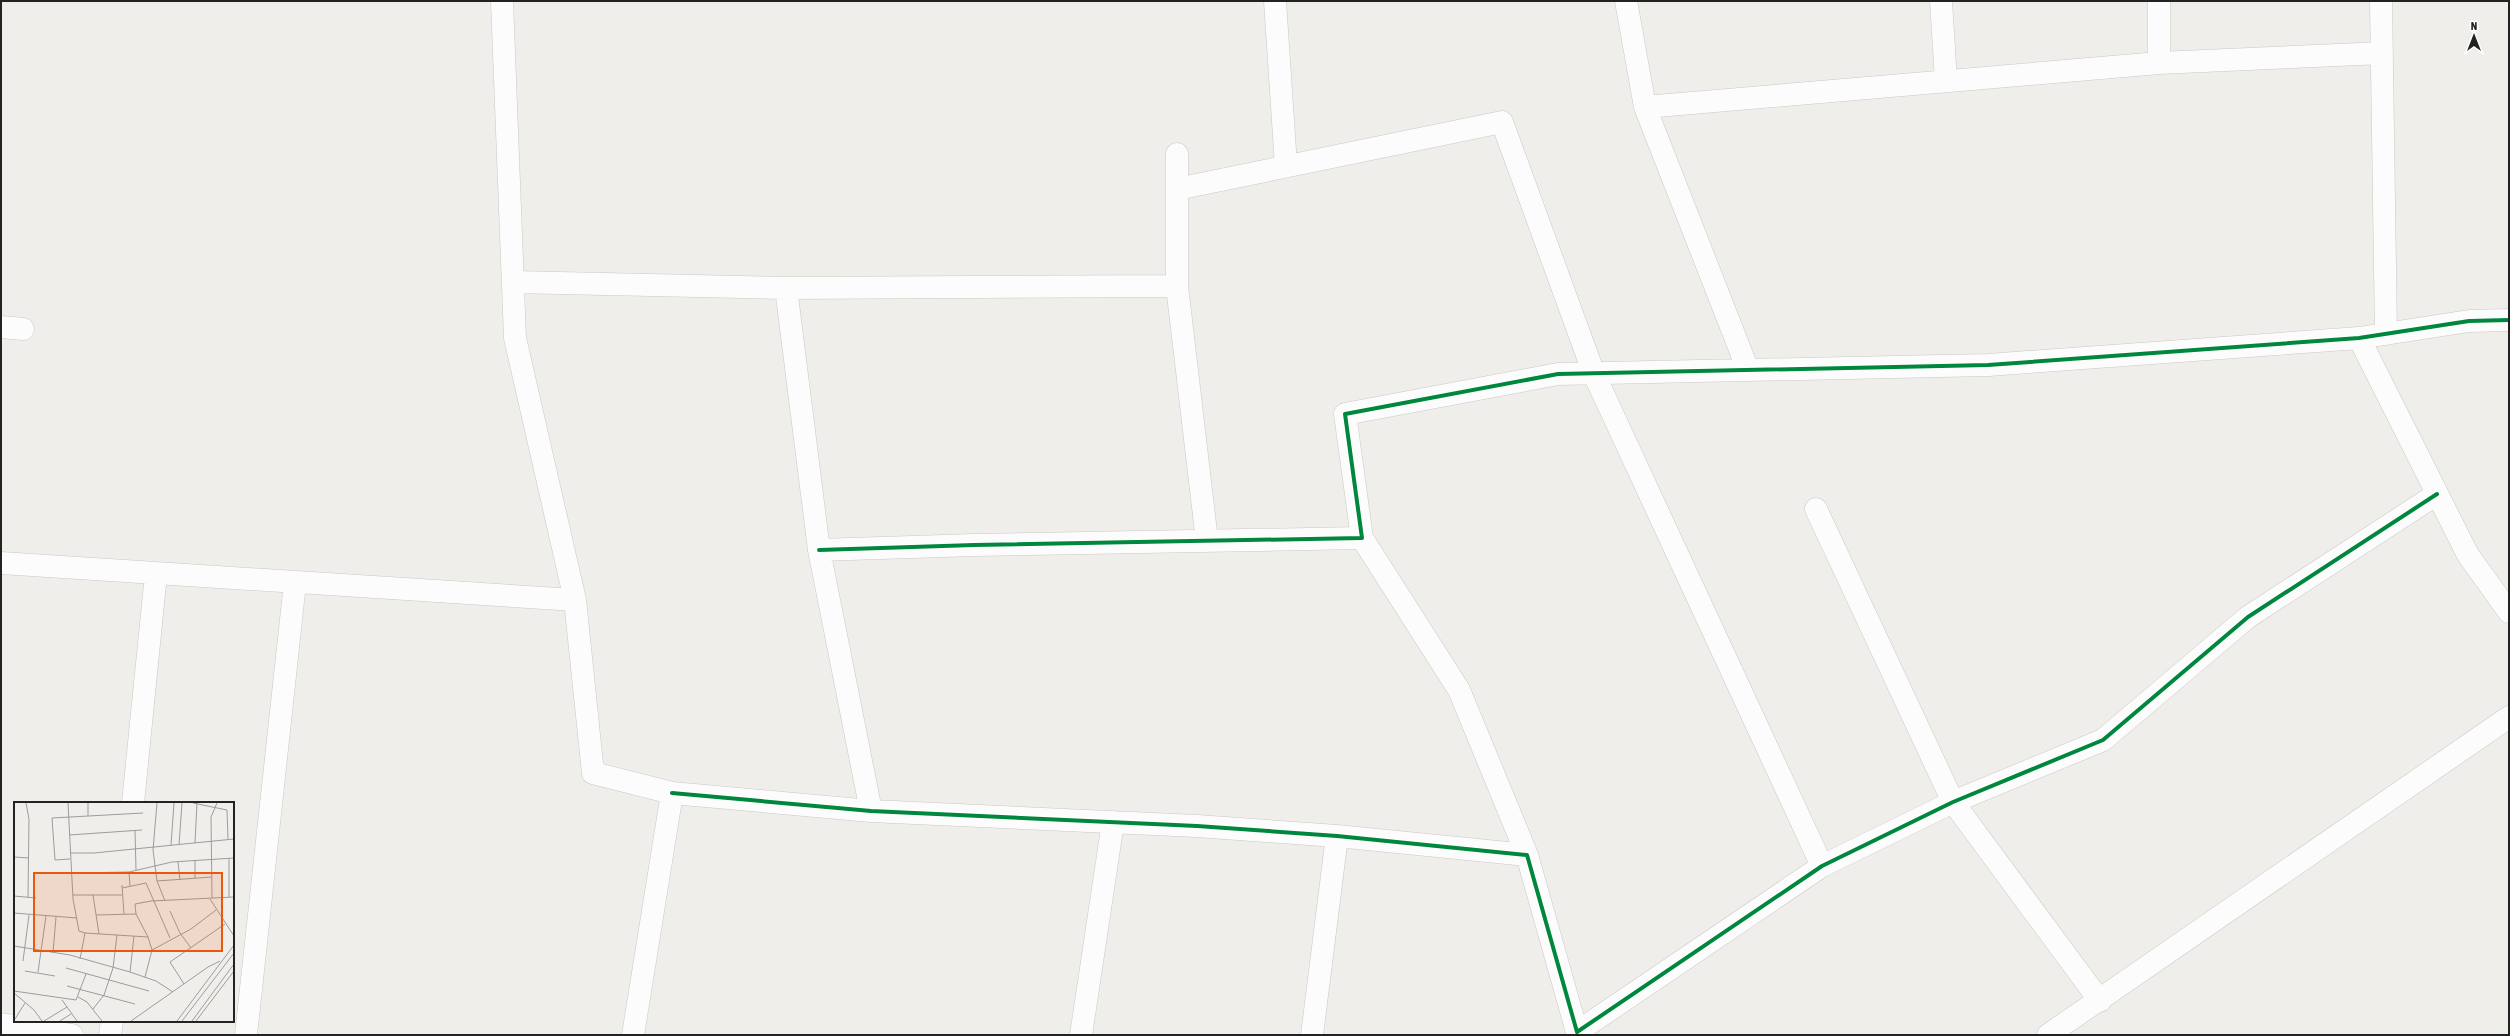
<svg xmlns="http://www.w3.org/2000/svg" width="2510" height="1036" font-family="'Asap Condensed',sans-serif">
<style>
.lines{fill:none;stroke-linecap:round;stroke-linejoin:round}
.minor-casing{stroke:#c9c8c7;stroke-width:23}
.minor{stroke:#fdfcfc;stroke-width:22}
.cycleway-casing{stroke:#fff;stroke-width:6}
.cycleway{stroke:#00873e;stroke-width:4}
.inset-road{fill:none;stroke:#9e9c9b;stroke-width:1}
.view{fill:#e8590c;fill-opacity:0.15;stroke:#e8590c;stroke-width:2}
.inset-edge{fill:none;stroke:#222;stroke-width:2}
</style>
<rect width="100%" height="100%" fill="#f0eeeb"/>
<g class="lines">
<defs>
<path id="minor" d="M502 1 515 338 575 600 593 773 672 793 633 1035
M1275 1 1286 166
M1626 1 1645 107 1748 370
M1941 1 1946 81
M2159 1V63
M2381 1 2386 334
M1645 107 2159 63 2382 53
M1177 154V286L1207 541
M1177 189 1502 122 1594 374 1822 866
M513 282 786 288 1177 286
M786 288 819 550 871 811
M1 327 23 329
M2359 338 2468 555 2509 612
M1816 509 1953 802 2100 1001
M1362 538 1459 690 1527 855
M819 550 974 545 1362 538 1345 414 1558 374 1988 365 2359 338 2469 321 2509 320
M1 563 575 600
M672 793 871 811 1197 826 1337 836 1527 855 1577 1032 1822 866 1953 802 2103 740 2248 617 2437 494
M133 803 156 574
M1 1024 72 1035
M110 1035 112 1021
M246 1035 295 583
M1081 1035 1113 822
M1312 1035 1337 836
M2048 1035 2509 717"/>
</defs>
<use href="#minor" class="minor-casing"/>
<use href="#minor" class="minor"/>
<defs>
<path id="cycleway" d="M819 550 974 545 1362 538 1345 414 1558 374 1988 365 2359 338 2469 321 2509 320
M672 793 871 811 1197 826 1337 836 1527 855 1577 1032 1822 866 1953 802 2103 740 2248 617 2437 494"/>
</defs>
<use href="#cycleway" class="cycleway-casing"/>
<use href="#cycleway" class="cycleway"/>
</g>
<g transform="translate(14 802)">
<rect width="220" height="220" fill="#f0eeeb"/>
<path class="inset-road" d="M12 1 15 17 14 95M54 1 59 97 65 129 71 131 66 157M143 1 139 48 143 79 151 99M179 1 213 8 214 37M74 14V1M121 28 122 68M55 33 128 28M181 41 183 1M157 43 160 1M165 43 168 1M56 51H80L220 37M0 55 15 56M56 57 41 58 38 16 129 11M215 57V95M181 58V76M164 60 166 78M115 70 116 84M58 71 115 70 158 60 220 56M143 79 198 75M108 83 110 112M108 86 132 81 156 136M59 93H108M79 93 85 132M0 94 22 96M198 96 197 15 203 1M196 97 220 134M156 109 166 131 177 146M0 111 63 116M122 112 134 135M82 113 122 112 121 102 137 99 220 95M71 131 134 135 138 148 177 127 202 108M0 144 56 153 116 170 142 179 159 190M39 151 42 115M9 159 15 113M52 166 135 189M11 169 41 174M24 170 32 114M116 170 120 134M131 175 138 148M170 182 156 160 211 122M53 184 121 202M0 189 62 198 72 172M0 191 20 208 28 219M64 195 73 200 88 219M48 198 63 219M79 207 90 193 99 166 103 133M1 217 11 201M30 219 53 205M46 219 57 212M117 219 194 165 206 159M163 219 220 143M168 219 220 151M178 219 220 162M182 219 220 169"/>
<path class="view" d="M20 71H208V149H20Z"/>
<rect width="220" height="220" class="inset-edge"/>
</g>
<rect width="2510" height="1036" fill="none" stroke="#222222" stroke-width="4"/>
<g transform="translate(2474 36)" stroke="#ffffff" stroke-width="3" paint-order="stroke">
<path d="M0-3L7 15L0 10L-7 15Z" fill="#222222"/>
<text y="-6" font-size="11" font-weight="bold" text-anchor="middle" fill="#222222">N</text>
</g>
</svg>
